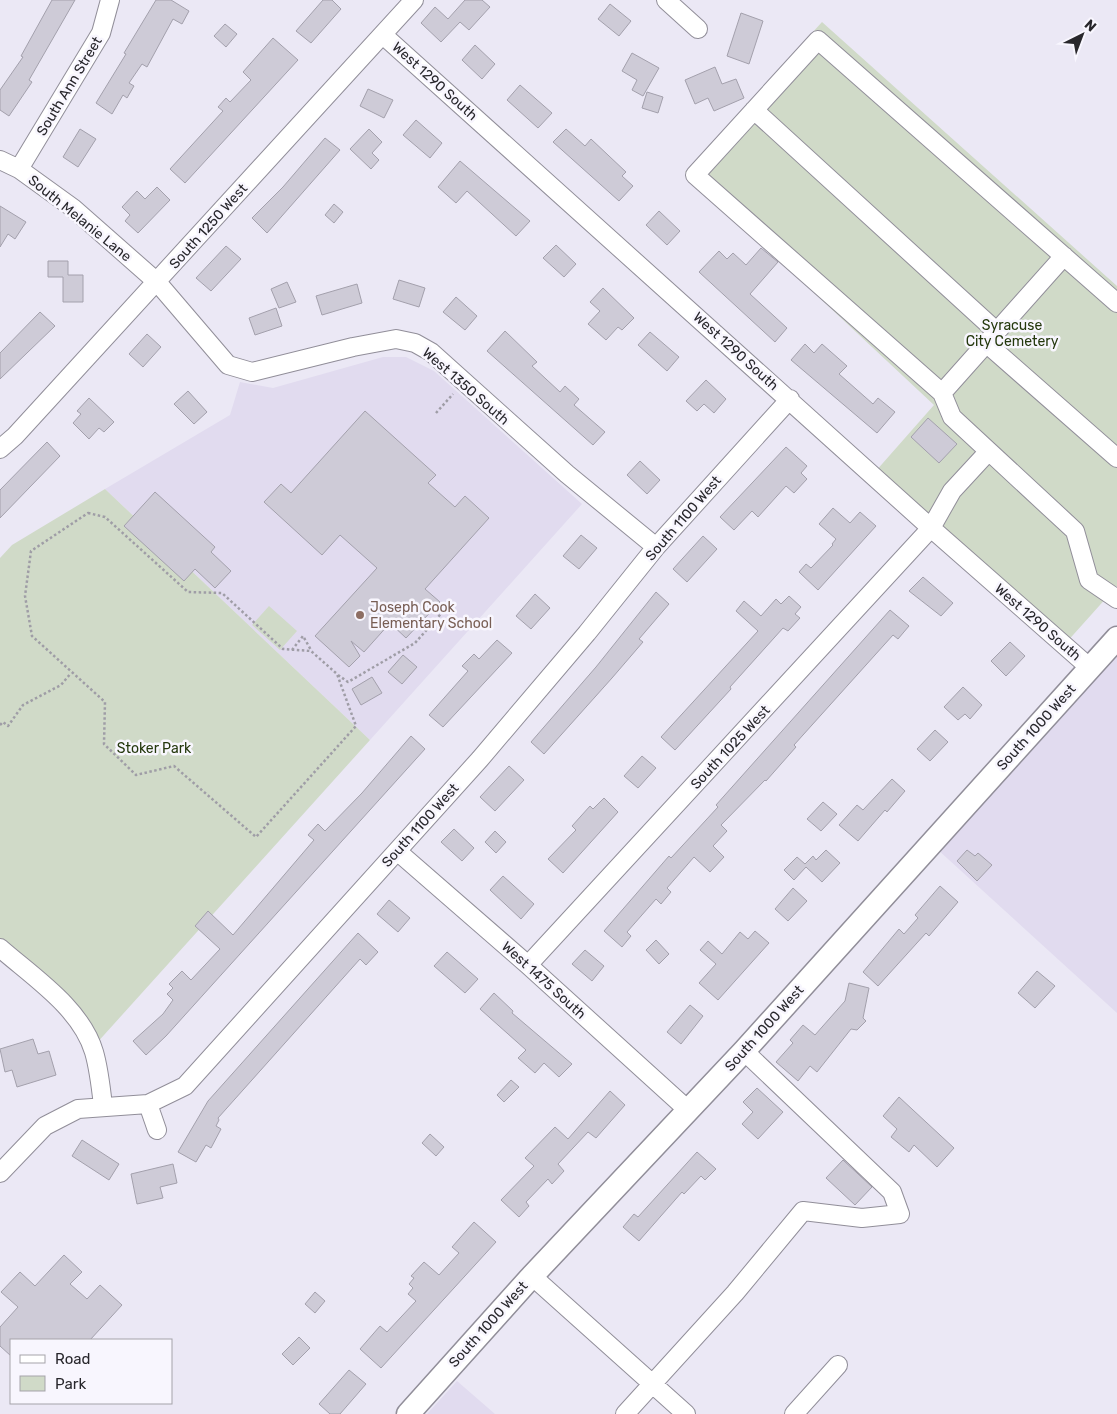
<svg xmlns="http://www.w3.org/2000/svg" width="1117" height="1414" font-family="Rubik,sans-serif">
<style>
.built{fill:#e1dbef}
.green{fill:#d0dac8}
.building{fill:#cecbd7;stroke:#a3a0ac}
.lines{fill:none;stroke-linecap:round;stroke-linejoin:round}
.minor-casing{stroke:#918e99;stroke-width:20}
.major-casing{stroke:#918e99;stroke-width:25}
.path{stroke:#9f9da6;stroke-width:2.5;stroke-dasharray:2.5 2.5;stroke-linecap:butt}
.minor{stroke:#fff;stroke-width:18}
.major{stroke:#fff;stroke-width:22}
.education-dot{fill:#8d6e63;stroke:#f8f6fe;stroke-width:2}
.labels{text-anchor:middle;stroke-width:5;stroke-linejoin:round;paint-order:stroke}
.street-label{font-size:14px;fill:#28272c;stroke:#f8f6fe}
.park-label{font-size:14px;fill:#24380d;stroke:#f8f6fe}
.education-label{font-size:14px;fill:#785e54;stroke:#f8f6fe;text-anchor:start}
</style>
<rect width="100%" height="100%" fill="#ebe8f5"/>
<path class="built" d="M383 357H406L434 371 582 504 370 740 105 489 230 415 240 382 273 388Z
M1117 647V1013L937 849Z
M457 1381 495 1414H427Z"/>
<path class="green" d="M822 22 1117 286V586L1065 644 875 472 934 405 685 172Z
M105 489 370 740 95 1045 0 953V558L12 545Z
M269 606 297 631 280 650 252 625Z"/>
<path class="building" d="M52 0H75L29 80 32 82 9 116 0 110V90L23 57 21 56Z
M156 0H171L189 11 182 24 173 19 147 67 142 64 129 83 134 86 127 98 123 95 112 114 96 103 126 54 124 53Z
M323 0H332L341 9 311 43 296 31Z
M465 0H482L490 7 469 30 460 22 441 42 421 23 435 7 448 19Z
M610 4 631 21 619 36 598 19Z
M741 13 763 21 749 64 727 56Z
M225 24 237 34 226 47 214 36Z
M273 38 298 60 185 183 170 169 223 111 218 107 226 98 230 102 251 80 243 72Z
M475 45 495 64 482 79 462 60Z
M632 53 659 68 643 96 632 90 637 80 622 71Z
M715 67 722 84 736 79 744 98 714 111 708 98 695 104 685 80Z
M520 85 552 113 538 128 507 100Z
M368 89 393 100 384 118 360 106Z
M647 92 663 97 658 113 642 108Z
M416 120 442 143 430 158 403 135Z
M80 129 96 139 78 167 63 157Z
M369 129 382 142 372 153 379 160 371 169 350 149Z
M566 129 585 146 591 139 626 172 622 176 633 186 619 201 553 142Z
M325 138 340 150 267 233 252 218 283 187Z
M460 161 530 221 516 236 467 191 456 203 438 187Z
M157 187 170 200 138 233 125 221 130 215 122 207 137 191 145 199Z
M334 204 343 212 334 223 325 215Z
M0 206 26 222 15 239 8 234 0 247Z
M659 211 680 231 667 245 646 225Z
M556 245 576 264 564 277 543 258Z
M226 246 241 259 211 291 196 278Z
M761 248 778 262 750 294 787 328 775 342 699 272 719 251 727 259 733 253 746 265Z
M48 261H68V275H83V302H63V277H48Z
M399 280 425 288 419 307 393 299Z
M287 282 296 302 279 308 271 289Z
M357 284 362 303 322 315 316 296Z
M603 288 634 318 622 330 618 327 606 340 588 324 600 311 590 302Z
M456 297 477 316 465 330 443 312Z
M276 308 282 326 255 335 249 318Z
M40 312 55 326 0 379V353Z
M505 331 537 362 532 366 560 392 565 386 579 399 574 405 605 432 593 445 487 351Z
M650 332 679 357 667 371 638 345Z
M147 334 161 347 143 367 129 354Z
M805 344 814 353 822 344 847 366 839 374 873 404 878 398 895 412 877 433 791 360Z
M706 380 726 399 714 413 704 404 697 411 686 401Z
M188 391 207 412 194 424 174 404Z
M89 398 114 422 104 432 99 428 89 439 73 423 81 414 77 411Z
M365 411 436 475 428 483 455 507 465 496 489 518 425 589 440 602 406 638 390 623 364 652 351 641 360 656 349 667 315 636 377 568 340 535 322 555 264 502 281 484 291 493Z
M928 418 957 444 939 463 911 437Z
M47 442 60 456 0 518V490Z
M786 447 807 466 801 473 807 479 794 493 786 486 758 517 752 511 734 530 720 517Z
M640 461 660 480 647 494 627 475Z
M155 492 215 547 211 552 231 571 215 588 195 569 184 581 124 526Z
M833 508 850 523 860 512 876 526 818 590 799 572 806 564 811 568 833 545 832 544 836 539 819 524Z
M581 535 597 548 579 569 563 556Z
M703 536 717 549 687 582 673 569Z
M923 577 953 603 941 616 909 591Z
M656 592 669 604 639 639 643 642 612 678 544 754 531 742 596 667Z
M535 594 550 608 531 629 516 616Z
M789 596 801 607 795 614 800 618 788 631 783 628 730 687 731 689 675 750 661 737 758 631 736 611 744 601 761 616 776 599 781 604Z
M890 610 909 626 898 639 893 635 794 745 796 747 766 781 765 780 721 825 727 831 713 846 724 857 710 872 694 857 667 888 671 892 661 904 656 899 627 932 631 936 622 947 604 931 669 856 671 858 718 807 716 805Z
M497 640 512 653 443 727 429 715 468 671 462 666 474 654 479 659Z
M1010 642 1025 656 1006 676 991 661Z
M403 655 417 667 402 684 388 672Z
M372 677 382 693 361 705 352 689Z
M963 687 982 705 970 719 965 714 958 720 944 707Z
M935 730 948 742 930 761 917 749Z
M411 736 425 749 166 1036 146 1055 133 1041 163 1014 173 1000 167 994 173 988 169 984 182 971 191 980 220 949 195 926 208 911 233 935 314 840 308 835 318 824 325 831 362 793Z
M642 756 656 768 638 788 624 776Z
M509 766 524 780 495 811 480 797Z
M892 779 905 791 887 812 885 810 858 841 839 825 857 805 863 810Z
M604 798 618 812 563 873 548 859 576 830 572 826 590 806 593 809Z
M823 802 837 814 821 831 807 819Z
M454 829 474 848 462 861 441 842Z
M495 831 506 842 496 853 485 842Z
M826 850 840 863 822 882 806 867 794 880 784 870 797 857 805 864 813 856 816 860Z
M967 850 975 856 978 853 992 865 977 881 957 861Z
M503 876 534 904 521 919 490 890Z
M940 886 958 902 929 936 926 933 878 986 863 972 899 929 904 934 918 918 915 915Z
M793 888 807 901 788 921 775 909Z
M389 900 410 918 398 932 377 914Z
M755 931 769 943 718 1000 699 983 716 964 700 950 708 941 722 954 740 932 748 939Z
M358 933 378 952 366 965 360 959 218 1118 219 1120 216 1126 221 1129 211 1148 206 1145 196 1162 178 1152 208 1101Z
M656 940 669 954 659 964 646 950Z
M585 950 604 966 592 981 572 964Z
M447 952 478 979 465 993 434 966Z
M1037 971 1055 986 1035 1008 1018 993Z
M849 983 869 988 863 1018 866 1021 857 1030 851 1029 817 1072 810 1066 798 1081 776 1062 793 1043 790 1040 803 1025 815 1035 845 1001Z
M494 993 513 1011 512 1013 572 1064 559 1077 544 1063 535 1073 518 1058 526 1050 480 1009Z
M690 1005 703 1016 681 1044 667 1032Z
M33 1039 38 1054 49 1051 56 1075 17 1087 12 1070 5 1072 0 1049Z
M511 1080 519 1087 504 1102 497 1095Z
M757 1088 783 1112 758 1139 742 1124 753 1112 743 1102Z
M610 1091 625 1105 596 1138 588 1132 558 1164 564 1171 552 1184 548 1179 526 1202 529 1206 519 1217 501 1200 534 1166 525 1158 555 1127 568 1139Z
M899 1097 954 1148 937 1167 914 1145 909 1152 891 1137 897 1129 883 1116Z
M430 1134 444 1147 436 1156 422 1143Z
M82 1140 119 1164 109 1180 72 1156Z
M697 1152 716 1169 705 1180 701 1176 684 1194 682 1192 639 1241 623 1227 634 1214 638 1217Z
M843 1160 872 1187 855 1205 826 1178Z
M173 1164 177 1183 160 1187 163 1198 137 1204 131 1174Z
M474 1222 496 1242 381 1368 360 1349 380 1326 387 1332 416 1301 408 1294 413 1288 409 1284 414 1278 411 1276 424 1262 439 1275 459 1253 452 1247Z
M64 1255 82 1272 70 1284 87 1299 100 1285 122 1305 90 1340H11V1356L0 1346V1327L18 1307 1 1292 20 1272 35 1286Z
M315 1292 325 1301 315 1313 305 1304Z
M299 1337 310 1348 293 1365 282 1354Z
M349 1370 366 1384 340 1414H330L319 1404Z"/>
<g class="lines">
<defs>
<path id="minor" d="M666 0 698 29
M383 35 931 528 1089 667
M754 110 996 331
M0 160 19 169 73 208 157 282 228 365 252 372 353 347 396 339 415 343 431 352 567 474 656 547
M19 169 101 33 110 0
M1117 303 818 40 695 175 942 393 952 417 1075 531 1089 580 1117 599
M986 343 1117 458
M942 393 1064 256
M0 449 15 436 414 0
M397 851 528 965 689 1111
M0 948C33 977 81 1008 94 1052 99 1069 101 1088 103 1106
M528 965 931 528 952 491 988 452
M148 1104 157 1130
M0 1173 45 1126 78 1109 148 1104 185 1086 480 759 587 633 656 547 790 399
M532 1276 686 1414
M625 1414 735 1293 803 1211 862 1218 900 1214 892 1192 744 1051
M794 1414 838 1365"/>
<path id="major" d="M408 1414 532 1276 744 1051 1117 638"/>
</defs>
<use href="#minor" class="minor-casing"/>
<use href="#major" class="major-casing"/>
<path class="path" d="M436 413 453 394
M88 513 105 517 188 592 222 593 283 649 311 651 337 674 356 726 256 837 174 766 136 775 104 744 105 702 32 636 25 596 31 551Z
M292 650 303 636 311 650
M338 675 348 682 415 643 447 607
M0 725 3 722 8 726 23 705 61 685 71 673"/>
<use href="#minor" class="minor"/>
<use href="#major" class="major"/>
</g>
<circle class="education-dot" cx="360" cy="615" r="5"/>
<g class="labels">
<g class="street-label">
<text transform="translate(435 81) rotate(42)" y="5">West 1290 South</text>
<text transform="translate(69 86) rotate(-59)" y="5">South Ann Street</text>
<text transform="translate(80 218) rotate(39)" y="5">South Melanie Lane</text>
<text transform="translate(208 226) rotate(-48)" y="5">South 1250 West</text>
<text transform="translate(736 351) rotate(42)" y="5">West 1290 South</text>
<text transform="translate(466 386) rotate(41)" y="5">West 1350 South</text>
<text transform="translate(683 518) rotate(-49)" y="5">South 1100 West</text>
<text transform="translate(1038 622) rotate(41)" y="5">West 1290 South</text>
<text transform="translate(1036 727) rotate(-48)" y="5">South 1000 West</text>
<text transform="translate(730 747) rotate(-47)" y="5">South 1025 West</text>
<text transform="translate(420 825) rotate(-48)" y="5">South 1100 West</text>
<text transform="translate(544 980) rotate(42)" y="5">West 1475 South</text>
<text transform="translate(764 1028) rotate(-48)" y="5">South 1000 West</text>
<text transform="translate(488 1324) rotate(-48)" y="5">South 1000 West</text>
</g>
<g class="park-label">
<text x="1012" y="330">Syracuse<tspan x="1012" dy="16">City Cemetery</tspan></text>
<text x="154" y="753">Stoker Park</text>
</g>
<g class="education-label">
<text x="370" y="612">Joseph Cook<tspan x="370" dy="16">Elementary School</tspan></text>
</g>
</g>
<rect x="10" y="1339" width="162" height="65" fill="#f8f6fe" stroke="#a5a3aa"/>
<rect x="20" y="1355" width="25" height="8" fill="#ffffff" stroke="#a5a3aa"/>
<text x="55" y="1364" font-size="15" fill="#28272c">Road</text>
<rect x="20" y="1376" width="25" height="15" fill="#d0dac8" stroke="#a5a3aa"/>
<text x="55" y="1389" font-size="15" fill="#28272c">Park</text>
<g transform="translate(1082 35) rotate(42)" stroke="#f8f6fe" stroke-width="4" paint-order="stroke">
<path d="M0-4L9 19L0 12L-9 19Z" fill="#28272c"/>
<text y="-8" font-size="14" font-weight="bold" text-anchor="middle" fill="#28272c">N</text>
</g>
</svg>
